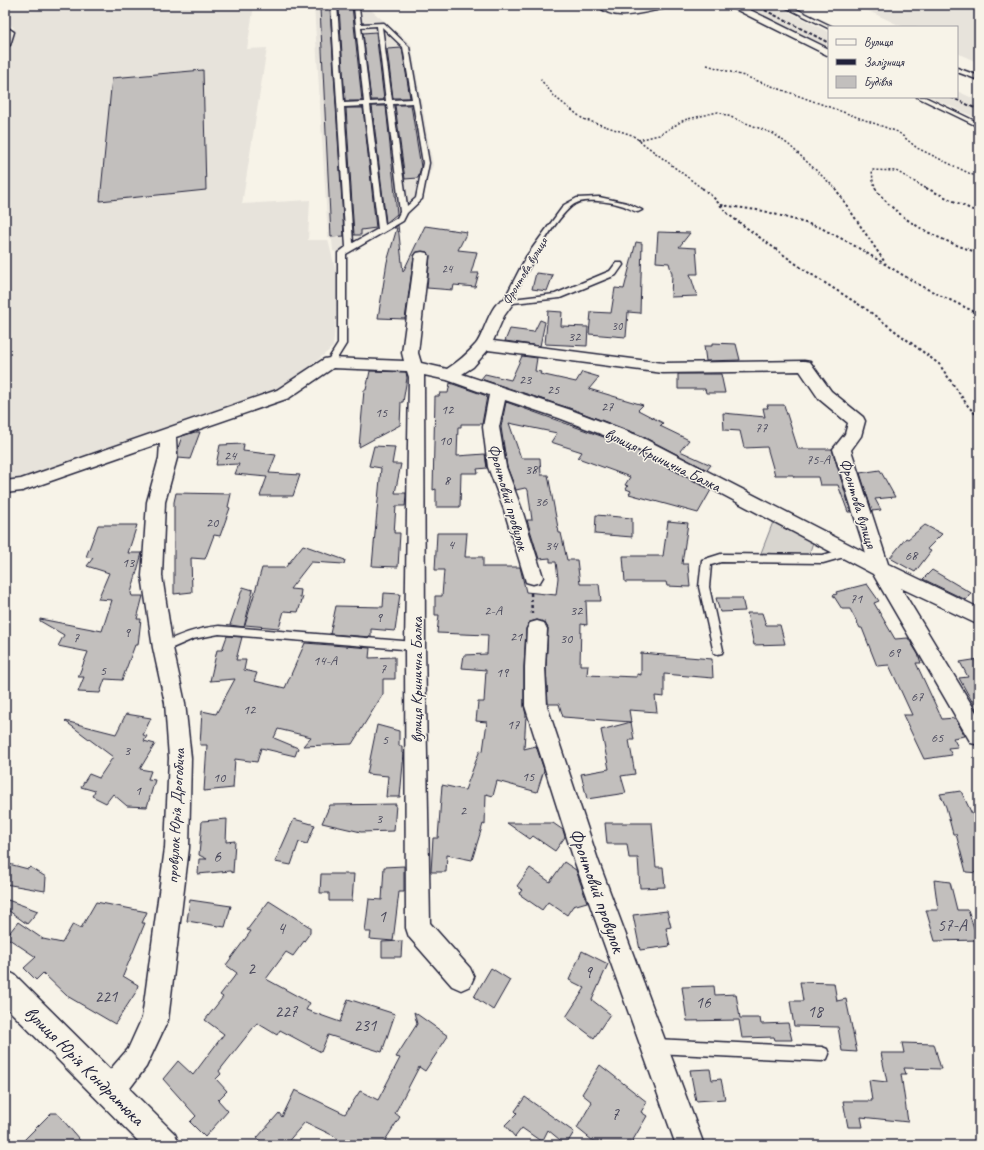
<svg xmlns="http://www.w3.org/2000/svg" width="984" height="1150" font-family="Caveat,sans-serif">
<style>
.built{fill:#e7e3db}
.green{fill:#d8d5cf;stroke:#7d7c85}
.building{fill:#c2bfbd;stroke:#22223b}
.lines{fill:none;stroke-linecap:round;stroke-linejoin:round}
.service-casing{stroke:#22223b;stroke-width:3}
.minor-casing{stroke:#22223b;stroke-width:3}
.tertiary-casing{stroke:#22223b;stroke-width:3}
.path-far2{stroke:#22223b;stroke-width:1.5;stroke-dasharray:2 2;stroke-linecap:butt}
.path-far1{stroke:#22223b;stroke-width:2;stroke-dasharray:2.5 2.5;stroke-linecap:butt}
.path{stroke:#22223b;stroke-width:2.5;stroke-dasharray:3 3;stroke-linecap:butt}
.service{fill:#f7f3e8;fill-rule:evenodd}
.minor{fill:#f7f3e8;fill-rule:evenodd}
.tertiary{fill:#f7f3e8;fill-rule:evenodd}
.rail{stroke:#22223b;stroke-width:2;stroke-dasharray:3.5 2;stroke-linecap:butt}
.labels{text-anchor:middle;stroke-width:3;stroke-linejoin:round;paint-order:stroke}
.far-number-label{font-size:12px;fill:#4a495c}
.far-street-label{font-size:13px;fill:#22223b;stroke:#f7f3e8}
.number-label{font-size:14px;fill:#4a495c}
.street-label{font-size:16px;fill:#22223b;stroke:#f7f3e8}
.near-number-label{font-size:17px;fill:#4a495c}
.near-street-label{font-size:19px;fill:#22223b;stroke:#f7f3e8}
</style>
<rect width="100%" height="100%" fill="#f7f3e8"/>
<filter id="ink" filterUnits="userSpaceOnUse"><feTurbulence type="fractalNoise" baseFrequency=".025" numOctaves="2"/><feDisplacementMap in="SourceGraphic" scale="8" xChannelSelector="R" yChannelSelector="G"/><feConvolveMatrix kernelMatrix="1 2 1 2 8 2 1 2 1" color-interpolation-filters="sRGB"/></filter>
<g filter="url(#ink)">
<path class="built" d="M5 5H254L247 49 267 48 242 204 310 200 308 240H328L339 284 333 347 280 392 28 477 5 480V58L14 28 5 20Z
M314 5H365L411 44 433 165 417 206 406 218 348 255 333 251 332 240 328 237Z
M740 5H775L829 32V50Z
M856 5H979V63L957 53V27H903Z
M957 91 979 101V119L930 97H957Z"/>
<path class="green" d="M773 522 813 542 809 555 761 553Z"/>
<path class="building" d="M352 6 362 101H345L339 7Z
M320 8H330L344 236 331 237Z
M376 32 384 100H371L363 33Z
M402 48 410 98H393L387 49Z
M203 70 206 190 100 201 112 78Z
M395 105H411L421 167 418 178 405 179Z
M372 106H386L397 214 386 223Z
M346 108H363L376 228 361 230V235H354Z
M398 225 403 272 425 226 467 232 458 250 477 252 471 273H479L475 287 454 285 453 290 427 288 430 255 427 252H417L414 256 405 319 378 318 387 262 397 228H394Z
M658 232 690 233 679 247 696 248 698 274H690L697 296 671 297 672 274 669 263 656 262Z
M636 242 642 243 640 313 628 312 626 337 589 334 591 312 611 313 615 288 624 289Z
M536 273 553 275 547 291 532 289Z
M548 311 562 312 561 326 588 327 587 346 545 344Z
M540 320 545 322 540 346 505 341 510 329 534 332Z
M712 343 736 344 740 360 706 361 704 346H712Z
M522 356 537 358 535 371 541 372 540 374 576 382 582 372 599 377 589 389 643 405 638 410 663 423 660 426 689 440 680 451 711 465 707 470 640 435 572 409 481 379 485 374 511 380Z
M370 371 406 372 407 378 403 402H401L400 425 359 447 364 390H366Z
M678 374H721L725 393H706L705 389H678Z
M450 383 487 396 482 424H461V427H458L457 456 485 454 487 468 477 469 478 473H461L460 507H436V489L433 490 435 396H439L440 393H448Z
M506 402 626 445 711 490 698 513 629 494 631 491 626 489 628 486 625 485 630 477 578 458 582 452 551 442 557 433 509 423 521 458H540L541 475H548L559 533H561L567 560H577L580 584H599L601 601H586L587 625 581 624 580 665H588L587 675 637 677V674L641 675V653L712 659 713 678 664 674V697L655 696 657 712 629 710 631 722 563 717 559 704H548L546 667 548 628 544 622 537 620 530 622 526 629 524 667V706L526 715 524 749 536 746 544 770 537 792 497 781 493 796 486 794 485 825 483 824 472 860 447 855 446 872H431L433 838H438L442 785 465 790 480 750 483 751 487 722 476 721 478 702H484L486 670 462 668 464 655 487 654 488 635 437 633 439 615H435V596H442L444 570H435L437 533H467L465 557H483V567H520L526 592 556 595 558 578 556 562H550V558L539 559 527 520H532L528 490 525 488 516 490 507 467 501 427Z
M767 405H784L798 449H832L851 512H848L838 485H820L818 477H794L793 475H775L767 447 744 448 740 431 724 430 723 413 765 417 763 408H768Z
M195 432H200L190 459 178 458V448L182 436Z
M244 444 243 451 276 455 269 473 300 475 293 496H260L267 477 235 474 239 464 216 465 220 445Z
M374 446 395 447 392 464H401L395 493H406V496L405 506H396L394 533H400L398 567 372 566 381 468 369 466Z
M880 470 895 497 875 499 881 510 872 511 860 473Z
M176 493 231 494 228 507 230 508 220 536 214 535 205 559 191 558 192 592 174 594V502Z
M596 515 632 518V537L595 534Z
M668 521 688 523 682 564H688L690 587 667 586 666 582H625L623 556H663Z
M98 525H137L128 553H142L131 593 132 596H143L137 619H141L138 645H135L122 680 105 679 100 693 78 692 84 677H78L88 652 58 646 64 635 40 621V619L102 631 112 600 98 599 109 573 87 566 93 558 86 557Z
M925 525 942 534 927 549 931 551 915 572 890 558 906 538 908 539Z
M303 545 345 560 344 564 311 562 290 589 301 590 300 597H303L298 612 284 611 279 628 245 625 262 568H285Z
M932 570 971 593 966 600 923 579Z
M867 584 879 601 874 603 895 639 908 638 918 654 921 663H916L942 719 955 718 965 736 953 738 958 747 948 748 952 755 924 759 903 715H912L889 665 877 666 862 628H860L850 609H842L833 595 837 594 836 592Z
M243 587 253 590 244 627 230 625Z
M384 593 400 594 395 631 371 629V637L330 634 336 606 383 607Z
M716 598H742L745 611 720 612Z
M747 613H762L766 625H780L785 644 754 645Z
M227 636 242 637 236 660H246L244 670 257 673 254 681 285 688 305 643 370 648 369 658 395 657V679H383V694L352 744 303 746 311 737 278 729 274 738 298 748 295 756 261 748 257 762 235 759 233 788 204 791 207 745H200L202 711 216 714 235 679 210 681 217 650H222Z
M979 659V714L959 678 968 677 960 662Z
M126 714 151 718 143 735 147 736 144 741 155 744 140 769 151 771 148 779 155 780 147 807 127 806 113 794 106 803 92 796 95 791 81 787 89 774 99 778 113 757 65 721 116 734Z
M631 722 634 740H629L635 774 621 776 626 793 587 799 581 774 609 769 601 730Z
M377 725 399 731V746H402V753H404L400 797H386L388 776 367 774Z
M961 791 972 814H979V873L966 872 956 834H953L946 807 940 794Z
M396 804 394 831 361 832 322 823 330 805Z
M227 819 226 842 235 841 233 873 230 871 198 874 199 859H207L199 855 202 821Z
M294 819 315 825 307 844 299 842 291 865 275 862Z
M507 823H553L563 830 565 837 555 851 533 836 530 839Z
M605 823H652L656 867H663L665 887 640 888 638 858H629L627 844H607Z
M564 862 576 870 587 902 573 906 567 915 548 902 542 910 519 894 522 890 517 886 530 868 550 882Z
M5 863 28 869 30 867 46 877 45 891 5 884Z
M404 866V892H399L393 941 370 939 371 932H365L369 899 382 900 384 867Z
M321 874H354L352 901H329V893H320Z
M934 880 950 882 957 910H968L978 940 935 941 926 910H938Z
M5 899 38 911 27 924 5 908Z
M190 900 231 906 225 927 187 921Z
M269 901 310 927V933L293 956 286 952 266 979 310 1003 306 1010 340 1022 348 999 395 1014 382 1052 328 1035 321 1052 280 1030 277 1035 257 1023 219 1071 221 1074 216 1079 227 1091 218 1100 228 1111 205 1137 190 1122 196 1116 163 1079 178 1061 193 1075 224 1034 205 1020 223 997 220 995 237 973 226 965 251 931 247 930Z
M96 902 147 912 142 923H145L123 976 138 985 136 992 115 1024 67 996 43 973 36 980 24 968 36 957 6 937 18 922 43 939 62 943 73 924 81 928Z
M667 911 671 927 666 928 670 946 640 950 633 915Z
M402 941 401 957H382V942Z
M582 951 608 964 592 1000 610 1014 594 1038 566 1017 585 988 569 980Z
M491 968 510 980 493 1010 474 997Z
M800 982 834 983 837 1001 846 999 857 1052 842 1051 838 1027 794 1026 790 1001H803Z
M714 986 715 995 736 994 740 1018H760L761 1024 788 1023 792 1040H775L774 1037 742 1038 739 1020 687 1021 682 987Z
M414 1012 448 1036 425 1071 419 1067 395 1113 400 1117 382 1145H344L334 1136 305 1122 285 1145H264L257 1138 279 1113 282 1117 295 1090 345 1114 360 1091 378 1100 400 1058 396 1057 417 1024Z
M902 1043 934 1044 941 1069 904 1068 906 1074H901L908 1122 861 1117 863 1127H848L843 1101H872L869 1080 887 1082 881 1053H904Z
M600 1065 647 1102 641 1112 647 1116 630 1145H598L577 1128 592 1102 582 1094Z
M710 1069 712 1080 721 1079 725 1099 696 1101 690 1070Z
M525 1097 574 1132 566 1145 548 1130 542 1142 522 1128 515 1137 505 1125 517 1113 515 1111Z
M51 1113H57L84 1145H19Z"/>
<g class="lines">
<defs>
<path id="service" d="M331 5H337L344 103 364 102 354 7 359 8 361 24 384 23 409 47 429 163 422 199 407 213 403 221 346 254V344L333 365 330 366 326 363 338 344V253L346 247ZM377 26 386 101 370 102 361 27ZM382 27 403 47 412 99 392 100ZM413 103 423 163 416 198 407 206 393 104ZM387 104 400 212 397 218 385 225 370 105ZM364 106 378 229 353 243 344 107Z
M781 5H788L833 27 828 28Z
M957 68 979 76V80L957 72Z
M917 97H925L979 123V127Z
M599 197 627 203 642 210 638 212C633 211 629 208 624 206 612 202 592 199 579 202 559 207 522 280 512 299L555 294 610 271 616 263H622L623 265 616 275 560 298 504 304 503 302 526 257 564 205 577 198Z
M848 548 853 552 851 555 823 563 721 562 711 565 709 587 723 650 722 653 718 654 714 653 699 587 702 560 721 554 823 555Z
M219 626 415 642 419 643 420 646 419 649 415 650 219 634 193 639 163 652 159 651 158 648 159 645C178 635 197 628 219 626Z
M655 1039 822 1047 827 1049 829 1054 827 1059 822 1061 655 1053 650 1051 648 1046 650 1041Z"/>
<path id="minor" d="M598 5H610L616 9 647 5H672L667 8C647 11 613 24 598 5Z
M727 5H740L829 49V56Z
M5 26 14 32 10 45 5 48Z
M422 252 427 253 429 256 418 353 421 363 447 369C458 362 467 354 476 344 486 332 491 293 512 299L514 302 504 316 493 341 663 363 804 361 810 362 831 391 863 417 865 421 861 436 851 450 888 564 979 608V625L901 588 979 717V745L971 743 873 574 627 444 559 418 505 400 499 427 506 467 522 510 543 577 540 582 533 584 526 582 504 510 488 467 483 427 489 395 447 380 424 375 425 646 430 923 470 968 474 977 470 986 461 990 452 986 409 937 406 928 405 646 409 377 407 371 333 368 289 398 176 437 177 458 165 502 162 576 173 648 185 703 191 758 189 848 168 1020 146 1067 121 1100 111 1103 101 1100 98 1090 101 1080 128 1049 142 1018 165 848 169 758 165 703 153 648 142 576 147 502 159 458 160 443 22 491 5 493V481L21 479 277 390 324 359 330 358 404 361 402 353 415 256 417 253ZM488 350 663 373 800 371 819 399 848 423 845 434 833 449 866 553 639 436 571 410 462 374 473 367Z
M537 621 544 623 547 629 545 667 547 706 598 860 704 1145H676L574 860 525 706V667L527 629 530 623Z"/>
<path id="tertiary" d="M5 970 15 975 175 1134 180 1145H142L5 1006Z"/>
</defs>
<use href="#service" class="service-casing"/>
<use href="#minor" class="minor-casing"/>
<use href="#tertiary" class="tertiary-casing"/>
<path class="path-far2" d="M707 65 744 76 898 132 917 148 979 178
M540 79 555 97 583 119 632 135 703 189
M638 140 659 135 684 120 718 112 774 134 789 145 836 189
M876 189 873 181 872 170 896 171 927 189"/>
<path class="path-far1" d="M702 188 713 197 729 215 803 269 866 309 939 364 968 406 979 418
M835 188 886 264
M875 188C900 223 940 240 979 253
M926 188 979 213
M721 205 764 211 819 227 850 243 921 286 979 314"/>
<path class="path" d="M531 593 532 614"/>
<use href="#service" class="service"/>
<use href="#minor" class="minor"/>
<use href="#tertiary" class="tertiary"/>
<path class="rail" d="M755 5 829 43
M951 97 979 110"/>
</g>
</g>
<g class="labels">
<g class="far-number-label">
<text x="447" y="273">24</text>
<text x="617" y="330">30</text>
</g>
<g class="far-street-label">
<text transform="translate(524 271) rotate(-59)" y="5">Фронтова вулиця</text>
</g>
<g class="number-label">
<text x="574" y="341">32</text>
<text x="525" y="384">23</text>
<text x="553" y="394">25</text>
<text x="607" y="411">27</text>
<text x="447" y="414">12</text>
<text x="381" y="417">15</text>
<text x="761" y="432">77</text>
<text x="445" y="445">10</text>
<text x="230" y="460">24</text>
<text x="818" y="464">75-А</text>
<text x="531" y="474">38</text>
<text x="447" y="485">8</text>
<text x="541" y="506">36</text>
<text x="212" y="527">20</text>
<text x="451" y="549">4</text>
<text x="551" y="550">34</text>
<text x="911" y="560">68</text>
<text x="128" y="567">13</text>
<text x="856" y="603">71</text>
<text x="493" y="615">2-А</text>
<text x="576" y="615">32</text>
<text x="379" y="622">9</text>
<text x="127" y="637">9</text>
<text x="516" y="641">21</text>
<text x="76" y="642">7</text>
<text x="566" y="643">30</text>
<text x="894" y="657">69</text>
<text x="325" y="665">14-А</text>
<text x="383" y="673">7</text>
<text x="103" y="675">5</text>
<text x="502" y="677">19</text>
<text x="917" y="701">67</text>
<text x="249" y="714">12</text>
<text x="513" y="729">17</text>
<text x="937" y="742">65</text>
<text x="385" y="744">5</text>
<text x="127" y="755">3</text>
<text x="528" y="781">15</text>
<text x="219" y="782">10</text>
<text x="138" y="795">1</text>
<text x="463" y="815">2</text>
<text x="379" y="823">3</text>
</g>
<g class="street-label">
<text transform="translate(663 459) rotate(26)" y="6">вулиця Кринична Балка</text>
<text transform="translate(509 497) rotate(74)" y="6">Фронтовий провулок</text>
<text transform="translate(859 503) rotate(73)" y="6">Фронтова вулиця</text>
<text transform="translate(416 680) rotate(-90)" y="6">вулиця Кринична Балка</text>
<text transform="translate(175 816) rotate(-87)" y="6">провулок Юрія Дрогобича</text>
</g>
<g class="near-number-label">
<text x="217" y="862">6</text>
<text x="382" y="922">1</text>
<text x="952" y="931">57-А</text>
<text x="281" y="934">4</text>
<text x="251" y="974">2</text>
<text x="588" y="978">9</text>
<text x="106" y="1002">221</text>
<text x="703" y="1008">16</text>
<text x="286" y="1017">227</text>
<text x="815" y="1017">18</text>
<text x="365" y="1031">231</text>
<text x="615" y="1120">7</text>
</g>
<g class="near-street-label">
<text transform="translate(598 890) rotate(70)" y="7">Фронтовий провулок</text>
<text transform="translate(85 1065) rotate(45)" y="7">вулиця Юрія Кондратюка</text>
</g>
</g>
<rect width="984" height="1150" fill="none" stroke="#f7f3e8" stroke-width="20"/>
<rect x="10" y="10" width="964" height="1130" fill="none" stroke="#22223b" stroke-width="1.5" filter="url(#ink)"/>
<rect x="828" y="26" width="130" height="72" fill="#f7f3e8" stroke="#a29fa3"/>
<rect x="836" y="39" width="20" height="6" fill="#f7f3e8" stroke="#a29fa3"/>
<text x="864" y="46" font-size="12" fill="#22223b">Вулиця</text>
<rect x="836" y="59" width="20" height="6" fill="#22223b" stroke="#a29fa3"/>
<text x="864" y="66" font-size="12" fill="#22223b">Залізниця</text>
<rect x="836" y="76" width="20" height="12" fill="#c2bfbd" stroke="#a29fa3"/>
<text x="864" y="86" font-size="12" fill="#22223b">Будівля</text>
</svg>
